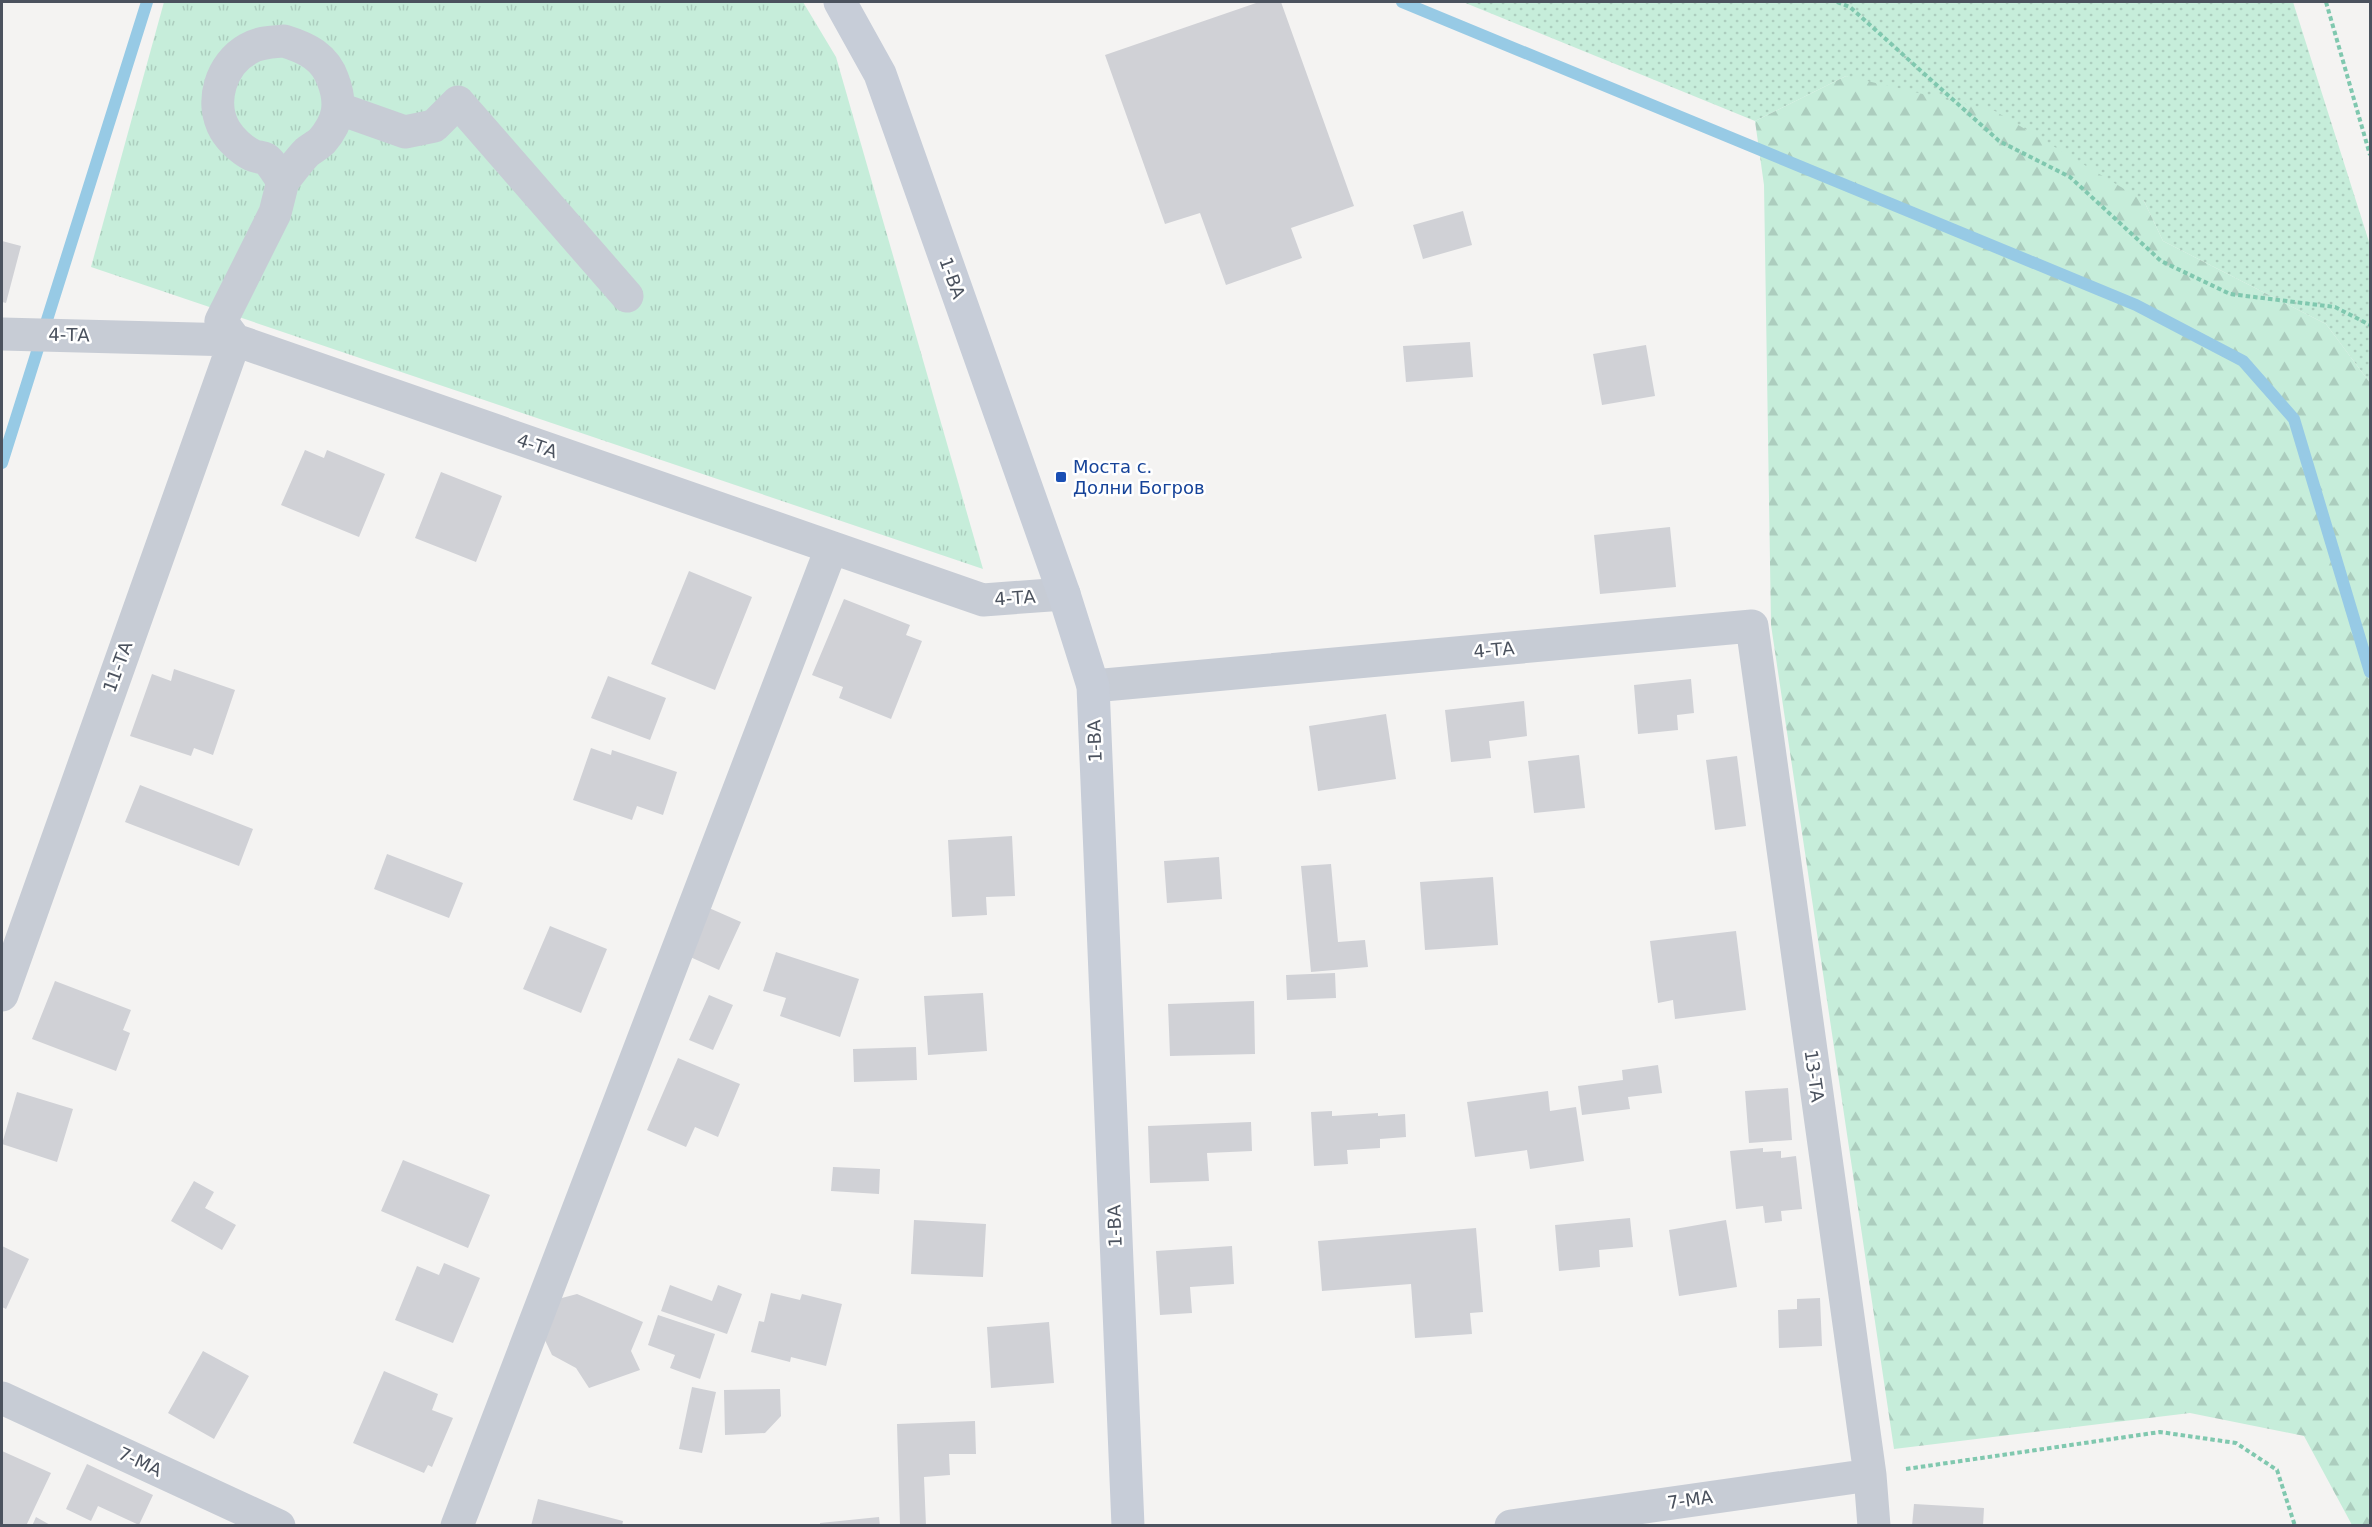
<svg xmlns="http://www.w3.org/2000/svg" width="2372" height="1527" font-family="'DejaVu Sans',sans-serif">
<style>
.grass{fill:url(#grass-dots)}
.forest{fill:url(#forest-firs)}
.park{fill:url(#park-tufts)}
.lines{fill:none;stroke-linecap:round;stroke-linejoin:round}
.stream{stroke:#97cae5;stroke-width:12}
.building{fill:#d0d1d6}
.path{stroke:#80c8af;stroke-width:4;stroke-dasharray:4.5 3;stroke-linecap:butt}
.street{stroke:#c7ccd5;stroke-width:33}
.secondary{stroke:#c7cdd8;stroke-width:33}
.transit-dot{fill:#1a4fb4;stroke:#fff;stroke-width:2}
.labels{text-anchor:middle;stroke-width:5;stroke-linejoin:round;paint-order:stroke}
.street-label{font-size:18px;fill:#4b525e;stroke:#fff}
.transit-label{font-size:18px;fill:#164399;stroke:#fff;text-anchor:start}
</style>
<defs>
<pattern id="grass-dots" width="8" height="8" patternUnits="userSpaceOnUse" patternTransform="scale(1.5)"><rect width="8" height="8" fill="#c6edda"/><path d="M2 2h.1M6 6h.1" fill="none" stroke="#accdbe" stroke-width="1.8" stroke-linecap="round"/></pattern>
<pattern id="forest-firs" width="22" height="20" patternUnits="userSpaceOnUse" patternTransform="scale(1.5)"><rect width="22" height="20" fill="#c6edda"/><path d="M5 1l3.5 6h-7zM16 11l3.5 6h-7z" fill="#accdbe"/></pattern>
<pattern id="park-tufts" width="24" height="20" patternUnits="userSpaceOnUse" patternTransform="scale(1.5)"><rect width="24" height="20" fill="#c6edda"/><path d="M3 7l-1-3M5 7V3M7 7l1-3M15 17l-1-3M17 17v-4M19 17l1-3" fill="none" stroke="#accdbe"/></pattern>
</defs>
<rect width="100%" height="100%" fill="#f4f3f2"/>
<path class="grass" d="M1463 2H2293L2370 245V383L2326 324 2163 241 2144 201 1846 76 1755 121Z"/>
<path class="forest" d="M1846 76 1995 111 2144 201 2163 241 2326 324 2370 383V1525H2352L2304 1436 2190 1413 1894 1449 1771 625 1764 185 1755 121Z"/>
<path class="park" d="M164 2H803L836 57 983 569 91 267Z"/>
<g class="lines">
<path class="stream" d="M1402 2 2136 305 2243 361 2294 419 2370 672
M2 463 147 2"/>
</g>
<path class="building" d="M1259 2H1281L1354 206 1291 228 1302 258 1226 285 1200 213 1165 224 1105 55Z
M1463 211 1472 245 1423 259 1413 225Z
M2 241 21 246 6 303 2 302Z
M1470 342 1473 377 1406 382 1403 346Z
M1646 345 1655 396 1602 405 1593 354Z
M305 450 324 458 327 450 385 474 359 537 281 505Z
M441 472 502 496 476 562 415 538Z
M1670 527 1676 587 1600 594 1594 535Z
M689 571 752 597 715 690 651 664Z
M844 599 910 625 906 635 922 641 891 719 839 698 843 687 812 675Z
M174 669 235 690 213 755 194 748 191 756 130 736 152 674 171 681Z
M608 676 666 698 650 740 591 718Z
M1691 679 1694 713 1677 715 1678 730 1638 734 1634 685Z
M1524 701 1527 736 1489 741 1491 758 1451 762 1445 710Z
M1386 714 1396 779 1318 791 1309 726Z
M591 748 611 755 612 750 677 772 663 815 637 806 632 820 573 800Z
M1579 755 1585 808 1534 813 1528 761Z
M1737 756 1746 826 1715 830 1706 760Z
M140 785 253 829 239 866 125 822Z
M1012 836 1015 896 986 897 987 915 952 917 948 840Z
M387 854 463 883 449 918 374 889Z
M1219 857 1222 899 1167 903 1164 861Z
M1331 864 1338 942 1365 940 1368 967 1311 972 1301 866Z
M1493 877 1498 945 1425 950 1420 882Z
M709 908 741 922 719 970 688 956Z
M550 926 607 949 581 1013 523 989Z
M1736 931 1746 1010 1675 1019 1673 1000 1658 1003 1650 941Z
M776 952 859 979 840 1037 780 1016 786 998 763 991Z
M1335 973 1336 998 1287 1000 1286 975Z
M55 981 131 1010 123 1030 130 1033 116 1071 32 1039Z
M983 993 987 1051 928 1055 924 996Z
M709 995 733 1005 713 1050 689 1040Z
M1254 1001 1255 1054 1170 1056 1168 1004Z
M916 1047 917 1080 854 1082 853 1049Z
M678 1058 740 1084 718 1137 695 1127 686 1147 647 1130Z
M1658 1065 1662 1093 1628 1097 1630 1109 1582 1115 1578 1086 1623 1080 1622 1070Z
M1788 1088 1792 1140 1749 1143 1745 1091Z
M1548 1091 1550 1111 1576 1107 1584 1161 1530 1169 1527 1150 1475 1157 1467 1102Z
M17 1092 73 1109 57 1162 2 1144Z
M1332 1111V1116L1378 1113V1116L1405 1114 1406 1137 1380 1139V1148L1347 1150 1348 1164 1314 1166 1311 1112Z
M1251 1122 1252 1151 1207 1153 1209 1181 1150 1183 1148 1126Z
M1763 1148V1152L1781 1151V1158L1796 1156 1802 1209 1781 1211 1782 1221 1765 1223 1763 1206 1736 1209 1730 1151Z
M403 1160 490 1195 468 1248 381 1211Z
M833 1167 880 1169 879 1194 831 1191Z
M194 1181 214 1192 205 1208 236 1225 222 1250 171 1221Z
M1630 1218 1633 1247 1599 1250 1600 1267 1559 1271 1555 1225Z
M914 1220 986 1224 983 1277 911 1274Z
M1726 1220 1737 1287 1679 1296 1669 1230Z
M1476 1228 1483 1312 1470 1313 1472 1334 1415 1338 1411 1284 1322 1291 1318 1241Z
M2 1246 29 1259 6 1309 2 1307Z
M1232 1246 1234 1284 1190 1287 1192 1313 1160 1315 1156 1251Z
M444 1263 480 1278 453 1343 395 1320 417 1266 439 1275Z
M670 1285 712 1301 718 1285 742 1294 727 1334 661 1311Z
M771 1293 800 1300 802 1294 842 1304 826 1366 791 1357 790 1362 751 1352 759 1321 764 1322Z
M577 1294 643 1322 631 1351 640 1370 589 1388 576 1368 552 1355 544 1338 558 1299Z
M1820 1298 1822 1346 1779 1348 1778 1310 1797 1309V1299Z
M658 1315 715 1334 700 1379 670 1368 675 1355 648 1345Z
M1049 1322 1054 1383 991 1388 987 1327Z
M203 1351 249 1376 214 1439 168 1413Z
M384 1371 438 1394 432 1410 453 1418 432 1467 428 1465 424 1473 353 1443Z
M692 1387 716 1392 702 1453 679 1449Z
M780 1389 781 1416 765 1433 725 1435 724 1390Z
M975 1421 976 1454H949L950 1475 924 1477 926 1526H900L897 1424Z
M2 1451 51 1473 26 1526H2Z
M87 1464 153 1495 139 1525 98 1506 91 1521 66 1509Z
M538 1499 623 1521 622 1526H531Z
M1914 1504 1984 1508 1983 1526H1912Z
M36 1517 52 1526H32Z
M879 1517 880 1526H820V1523Z"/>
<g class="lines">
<path class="path" d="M1837 2 1850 7 1999 141 2070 177 2161 261 2230 294 2335 307 2370 325
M2326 2 2370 155
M1906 1469 2160 1432 2236 1443 2277 1470 2295 1526"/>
<path class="street" d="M284 41C307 48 325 57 333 80 342 104 339 121 322 141 318 145 312 148 307 152 298 161 291 172 283 181 278 175 272 163 266 159 262 157 256 157 252 155 242 150 231 140 225 130 209 102 221 64 248 49 259 42 272 42 284 41Z
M340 109 405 132 434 126 458 102 627 296
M2 334 235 340 983 600 1064 594
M1093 686 1752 626 1870 1475 1874 1526
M2 995 235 340 221 321 275 213 283 181
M2 1398 279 1526
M457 1526 831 549
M1511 1526 1870 1475"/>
<path class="secondary" d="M840 2 880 74 1064 594 1093 686 1128 1526"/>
</g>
<rect class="transit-dot" x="1055" y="471" width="12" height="12" rx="3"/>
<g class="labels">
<g class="street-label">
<text transform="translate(952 278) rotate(70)" y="6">1-ВА</text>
<text transform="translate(69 335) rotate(1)" y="6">4-ТА</text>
<text transform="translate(537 446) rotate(19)" y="6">4-ТА</text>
<text transform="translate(1015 598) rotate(-4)" y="6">4-ТА</text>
<text transform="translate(1494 650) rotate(-5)" y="6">4-ТА</text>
<text transform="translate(118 667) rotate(-70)" y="6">11-ТА</text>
<text transform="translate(1095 741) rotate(-92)" y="6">1-ВА</text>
<text transform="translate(1814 1076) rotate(82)" y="6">13-ТА</text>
<text transform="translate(1115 1226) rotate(-92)" y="6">1-ВА</text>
<text transform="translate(140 1462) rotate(25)" y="6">7-МА</text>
<text transform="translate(1690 1500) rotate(-8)" y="6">7-МА</text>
</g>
<g class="transit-label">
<text x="1073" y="473">Моста с.<tspan x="1073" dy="21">Долни Богров</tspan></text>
</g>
</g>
<rect width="2372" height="1527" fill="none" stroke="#4b525e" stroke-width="6"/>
</svg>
